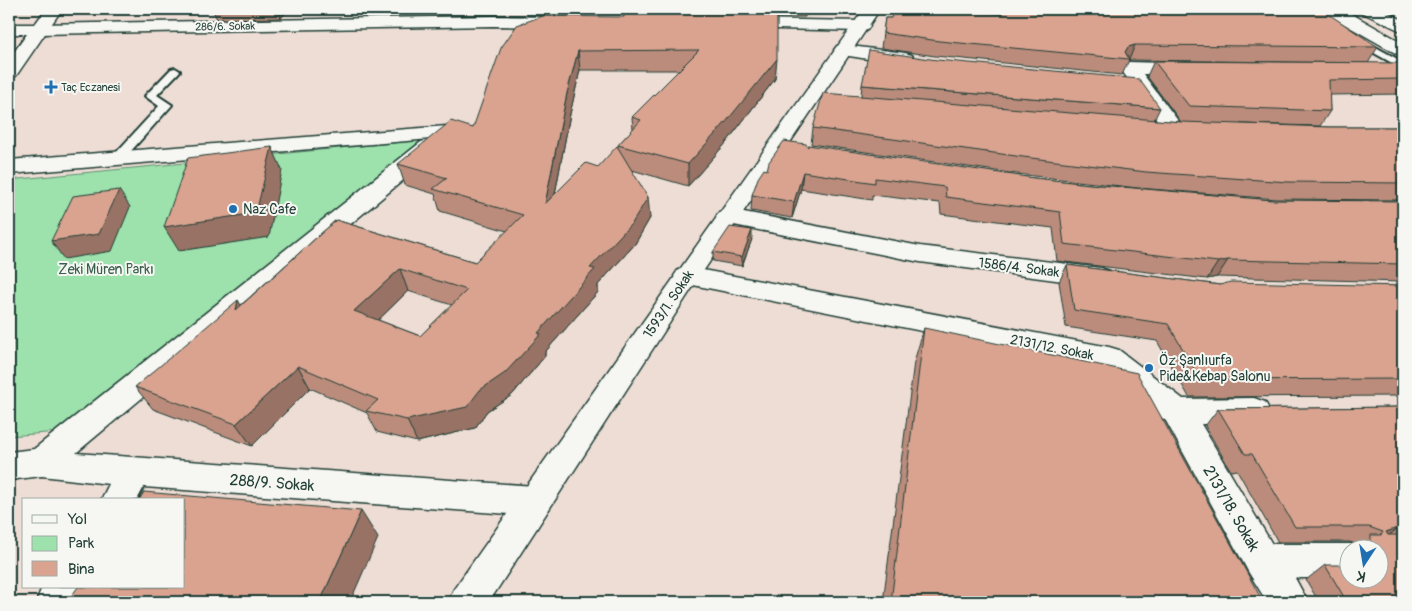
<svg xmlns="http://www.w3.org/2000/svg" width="1412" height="611" font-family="Pangolin,sans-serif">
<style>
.green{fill:#9de1ac;stroke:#5e8f70}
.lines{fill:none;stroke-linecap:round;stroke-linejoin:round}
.lane-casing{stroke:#1f3d34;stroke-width:4}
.street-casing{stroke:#1f3d34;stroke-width:3}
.secondary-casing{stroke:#1f3d34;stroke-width:3}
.primary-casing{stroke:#1f3d34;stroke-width:3}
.lane{fill:#f6f6f2;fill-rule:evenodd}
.street{fill:#f6f6f2;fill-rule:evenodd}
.secondary{fill:#f6f6f2;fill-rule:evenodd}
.primary{fill:#f6f6f2;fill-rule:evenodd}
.wall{fill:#bb8c7c;stroke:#1f3d34;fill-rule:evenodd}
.shaded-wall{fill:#987265;stroke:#1f3d34}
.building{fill:#d9a390;stroke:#1f3d34;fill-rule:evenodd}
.poi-dot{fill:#1f6fb2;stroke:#f6f6f2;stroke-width:2}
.labels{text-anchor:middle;stroke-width:4;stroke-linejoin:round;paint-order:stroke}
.far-street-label{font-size:11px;fill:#1f3d34;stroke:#f6f6f2}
.far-poi-label{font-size:11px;fill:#1f3d34;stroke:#f6f6f2;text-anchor:start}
.poi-label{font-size:14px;fill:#1f3d34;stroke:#f6f6f2;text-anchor:start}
.street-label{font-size:14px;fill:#1f3d34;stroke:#f6f6f2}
.park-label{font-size:14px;fill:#385e4c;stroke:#f6f6f2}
.near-street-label{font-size:16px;fill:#1f3d34;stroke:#f6f6f2}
</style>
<rect width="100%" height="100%" fill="#edddd5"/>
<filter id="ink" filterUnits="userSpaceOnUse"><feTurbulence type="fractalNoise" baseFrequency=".02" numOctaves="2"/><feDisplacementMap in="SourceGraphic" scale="10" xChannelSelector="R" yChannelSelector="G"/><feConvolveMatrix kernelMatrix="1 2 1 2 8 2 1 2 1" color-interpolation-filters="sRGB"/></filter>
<g filter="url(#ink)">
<path class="green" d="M423 140 59 432 9 436V180Z"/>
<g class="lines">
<defs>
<path id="lane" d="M1299 9H1310L1329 20 1327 22H1321Z
M1359 38 1403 62V69L1356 43 1354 41Z
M175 68 180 71 157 95 172 105 122 161H114L112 158 114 155 159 106 145 96 171 69Z"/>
<path id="street" d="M912 9H1063L1059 18 1053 19 920 14 914 13Z
M492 16 565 17 571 18 574 22 571 26 565 27 492 26 39 34 33 33 30 29 33 25 39 24Z
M740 19 861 21 867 22 870 26 867 30 861 31 734 28 731 24 734 20Z
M843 45 905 53 912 55 914 59 912 63 905 65 837 54 834 50 837 46Z
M1129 62 1194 64 1196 68 1194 72 1187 74H1143L1185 130 1181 134 1174 136 1167 134 1120 68 1122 64Z
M447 126 455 127 458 132 455 137 9 174V160Z
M429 140 437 142 440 147 437 152 76 453 535 486 547 490 552 501 547 512 535 516 144 487 137 500H101L109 484 42 476 9 480V452L34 449 421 142Z
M728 209 920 246 1101 268 1110 271 1114 277 1110 283 1101 286 920 262 719 222 716 217 719 212Z
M687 267 1109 347 1119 350 1183 399 1254 398 1265 402 1270 411 1265 420 1254 424H1201L1272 544H1350L1362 548H1350V578H1295L1308 602H1267L1249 573 1166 421 1101 367 678 282 674 276 678 270Z
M1380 544 1403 545V579L1380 578V548H1368Z
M42 587H83L76 602H36Z"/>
<path id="secondary" d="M46 9H62L16 76 9 78V59L27 34H9V24H35Z
M864 9H880L696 282 489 602H448L454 589Z"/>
<path id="primary" d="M1323 9H1343L1403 43V55L1397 54 1325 13Z
M1361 9H1381L1403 20V32L1363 13Z"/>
</defs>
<use href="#lane" class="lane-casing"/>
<use href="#street" class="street-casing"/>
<use href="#secondary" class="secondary-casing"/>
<use href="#primary" class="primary-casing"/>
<use href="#lane" class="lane"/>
<use href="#street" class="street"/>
<use href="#secondary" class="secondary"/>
<use href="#primary" class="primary"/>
</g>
<path class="wall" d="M212 9H289L281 18 217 19Z
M624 9H806L805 17H777L775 79 726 143 688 186 632 170 650 218 635 244 598 285V292L545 352V356L512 395 487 411 475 428 417 442 377 432 367 413 310 388 252 446 153 409 135 387 241 305 336 220 475 262 507 231 440 211 435 194 405 185 398 164 473 128 624 17ZM580 70H679L632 117 633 129 618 145V147L598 167 555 194 570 114ZM408 291 452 305 420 336 378 320Z
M1003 9H1283L1282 10 1378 47 1368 63 1129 60 1122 75 935 56 881 48 885 18H891L1001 14Z
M1154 61 1403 64V94L1329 95 1330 111 1320 126 1240 124 1330 127H1403V200L1277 199 1138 188 1017 174 811 144 813 128 861 96 862 85 1160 108 1154 120 1181 122 1147 76Z
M808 147 1034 178 1099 185 1272 200 1403 201V282L1217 277 1207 279 1057 261 1053 228 941 214 940 203 872 195V200L801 189 792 218 751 211 752 195 767 170Z
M752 239 742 266 713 261V252Z
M1067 265 1220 285 1403 286V396L1189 397 1157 341 1066 327 1059 282Z
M924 328 1263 602H883L914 362Z
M1403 407V544L1398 543 1399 564 1403 602H1319L1306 580 1325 565 1380 578V548H1354L1358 545 1350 542H1278L1237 470 1231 471 1205 426 1218 409Z"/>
<path class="shaded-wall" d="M278 9H289L281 18Z
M1135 45 1129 60H1128L1129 59 1125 52 1128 47Z
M578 51 580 70 570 114 549 226 545 204 567 93Z
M777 59 775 79 726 143 688 186V164Z
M272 147 282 170 269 237 179 251 164 227Z
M803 172 801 189 792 218 794 202Z
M119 190 130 207 112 251 64 259 51 241Z
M648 197 650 218 635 244 598 285V292L545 352V356L512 395 487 411 475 428 417 442 407 420 480 390 538 333 590 268Z
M752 230V239L742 266V257Z
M1228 260 1217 277 1207 279 1218 262Z
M400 269 408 291 365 333 354 311Z
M238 300 251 322 236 310Z
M298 366 310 388 252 446 236 424Z
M361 511 378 538 350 602H320Z
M1400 527 1380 542 1386 532Z"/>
<path class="building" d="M894 9H955L1002 14 1003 9H1215L1324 11 1378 47 1135 45 1128 47 1125 52 1129 59 939 41 883 33 885 18H891Z
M624 11 777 13V59L726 122 688 164 618 145 641 120 632 117 699 50 578 51 567 93 545 204 586 163 598 167 617 146 648 197 633 222 590 268 595 269 538 333 541 334 505 373 480 390 467 407 407 420 366 411 378 400 298 366 236 424 135 387 238 300 236 310 336 220 475 262 523 215 433 189 447 178 398 164 451 121 473 128 501 48 517 25 543 16 624 17ZM400 269 467 290 420 336 354 311Z
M869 50 937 60 1139 79 1160 108 862 85Z
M1154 61 1402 63 1403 64V79L1329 80 1330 111 1189 106Z
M823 93 1182 122 1330 127H1403V183L1288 182 1146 172 1023 157 813 128Z
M784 141 806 144 808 147V145L1034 178 1099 185 1272 200 1403 201V264L1228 260 1218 262 1064 244 1060 212 946 197 945 187 875 178V183L803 172 794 202 752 195 758 178 764 169 767 170 769 162Z
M272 147 256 213 164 227 188 158Z
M119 190 99 234 51 241 73 196Z
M730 227 752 230 742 257 713 252Z
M1067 265 1220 285 1231 282 1403 286V379L1201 380 1168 324 1074 310Z
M924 328 1137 373 1263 602H891Z
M1403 407V527H1400L1386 532 1388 535H1398L1399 564 1403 565V602H1347L1325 565H1350V578H1380V548H1371V535H1381L1383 532 1369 527H1295L1252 454H1245L1218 409Z
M144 492 361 511 320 602H67L78 587H184V500H139Z"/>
</g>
<g class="poi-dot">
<path d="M48.5 79.5h5v5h5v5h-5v5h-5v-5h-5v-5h5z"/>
<circle cx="233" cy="209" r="5"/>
<circle cx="1149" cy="368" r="5"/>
</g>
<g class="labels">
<g class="far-street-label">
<text transform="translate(225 26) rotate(-1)" y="4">286/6. Sokak</text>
</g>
<g class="far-poi-label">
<text x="61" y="91">Taç Eczanesi</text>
</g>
<g class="poi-label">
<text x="243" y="214">Naz Cafe</text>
<text x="1159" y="365">Öz Şanlıurfa<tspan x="1159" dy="16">Pide&amp;Kebap Salonu</tspan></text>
</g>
<g class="street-label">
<text transform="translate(1019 267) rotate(7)" y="5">1586/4. Sokak</text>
<text transform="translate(668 304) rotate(-56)" y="5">1593/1. Sokak</text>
<text transform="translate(1052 347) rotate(11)" y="5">2131/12. Sokak</text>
</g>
<g class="park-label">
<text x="106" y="274">Zeki Müren Parkı</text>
</g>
<g class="near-street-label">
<text transform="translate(272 482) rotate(4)" y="6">288/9. Sokak</text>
<text transform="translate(1232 508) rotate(60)" y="6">2131/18. Sokak</text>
</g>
</g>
<rect width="1412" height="611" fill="none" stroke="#f6f6f2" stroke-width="30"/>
<rect x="15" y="15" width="1382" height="581" fill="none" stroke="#1f3d34" stroke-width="2" filter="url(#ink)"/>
<rect x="22" y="498" width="162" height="90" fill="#f6f6f2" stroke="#a0aca6"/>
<rect x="32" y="515" width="25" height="8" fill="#f6f6f2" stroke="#a0aca6"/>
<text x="68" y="524" font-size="15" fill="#1f3d34">Yol</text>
<rect x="32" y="536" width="25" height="15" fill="#9de1ac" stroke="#a0aca6"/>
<text x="68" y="548" font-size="15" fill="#1f3d34">Park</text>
<rect x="32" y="561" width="25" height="15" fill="#d9a390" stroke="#a0aca6"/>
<text x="68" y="574" font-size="15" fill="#1f3d34">Bina</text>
<g transform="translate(1364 564) rotate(192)"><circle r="24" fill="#f6f6f2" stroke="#a0aca6"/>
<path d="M0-4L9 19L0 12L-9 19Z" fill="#1f6fb2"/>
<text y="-8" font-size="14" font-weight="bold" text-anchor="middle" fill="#1f3d34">K</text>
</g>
</svg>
